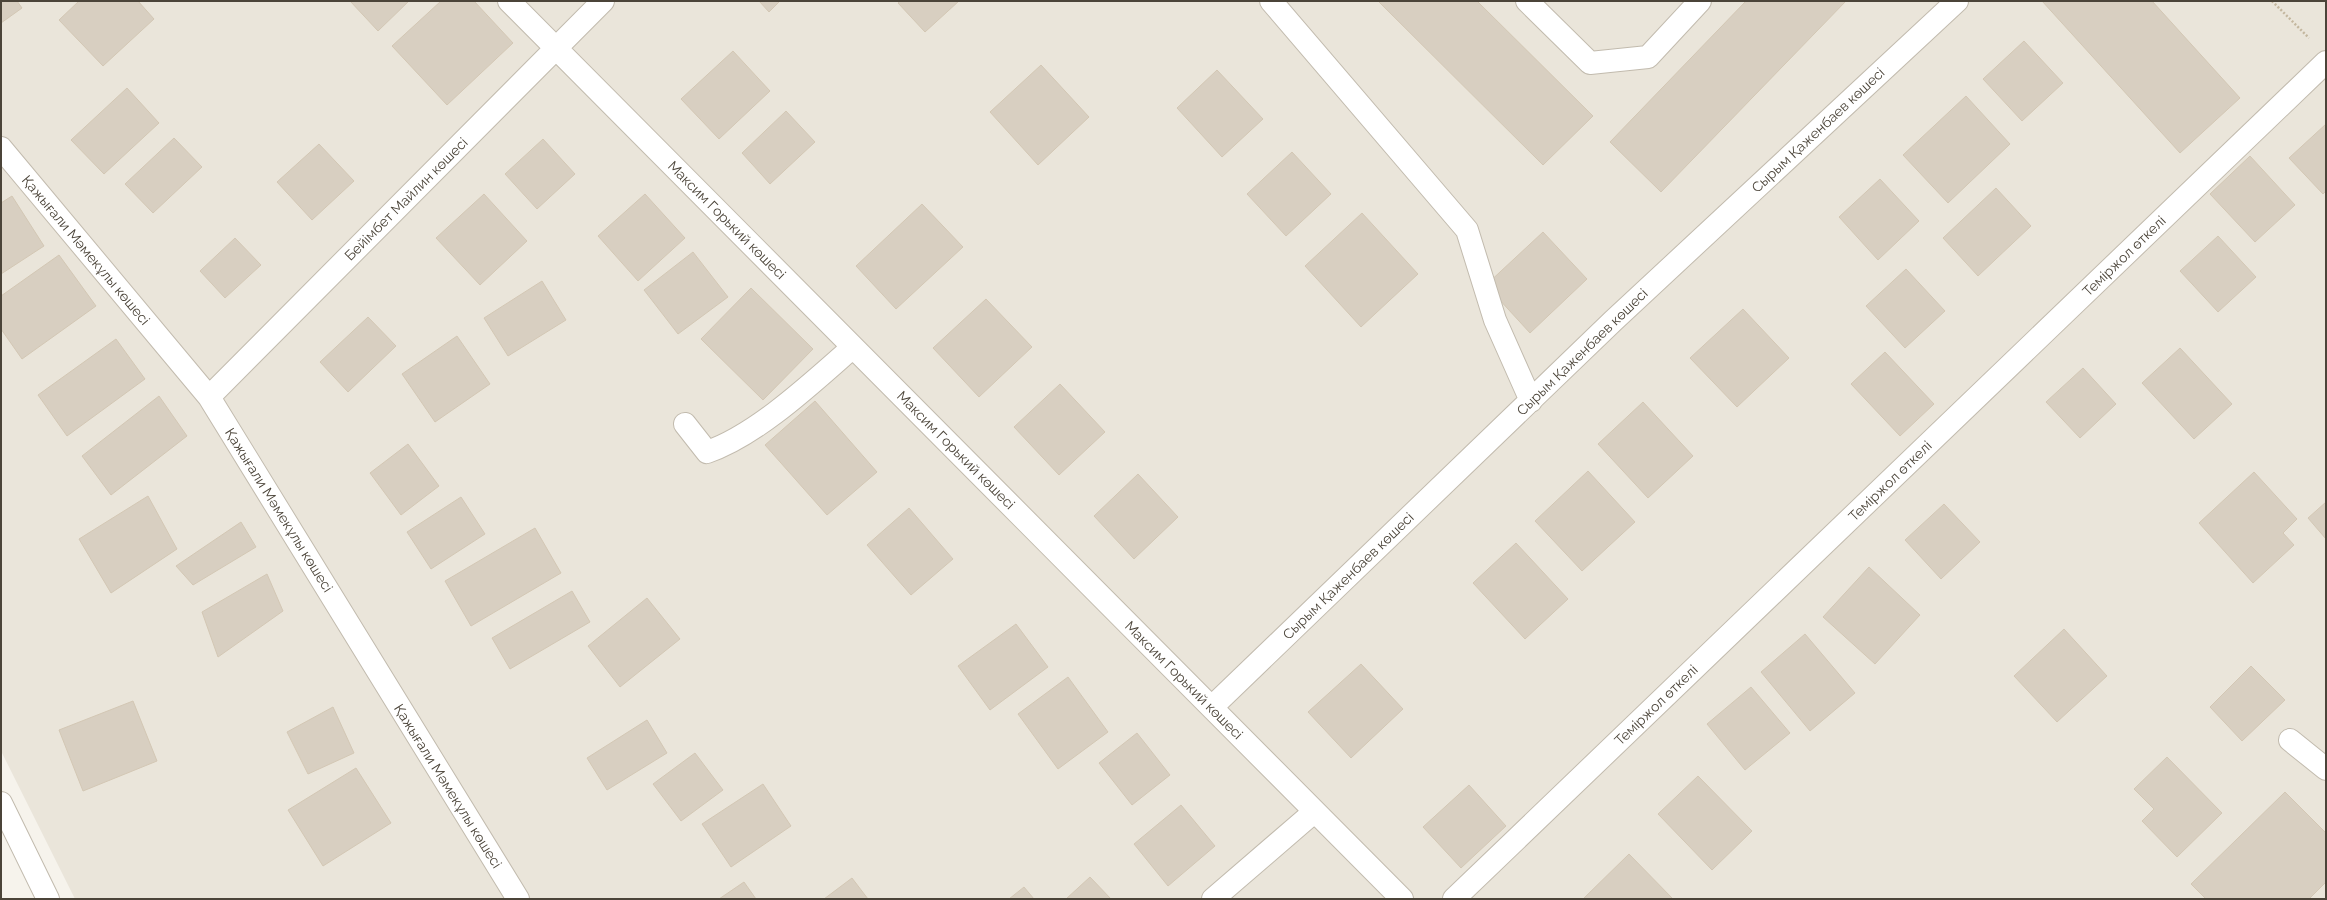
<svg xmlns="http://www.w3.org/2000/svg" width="2327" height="900" font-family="Raleway,sans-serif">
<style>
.residential{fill:#eae5da}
.building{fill:#d8cfc1;stroke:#d3c7b4}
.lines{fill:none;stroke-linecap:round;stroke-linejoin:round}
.minor-casing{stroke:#c2bbae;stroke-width:24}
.path{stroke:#c4b79f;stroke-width:2.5;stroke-dasharray:2 2;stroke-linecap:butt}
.minor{stroke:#fff;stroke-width:22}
.labels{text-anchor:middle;stroke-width:4;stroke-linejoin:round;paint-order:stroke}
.street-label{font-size:14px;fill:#4b4439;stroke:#fff}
</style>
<rect width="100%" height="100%" fill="#f6f3ec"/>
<path class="residential" d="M1 1H2326V899H75L1 751Z"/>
<path class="building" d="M1 1H17L22 8 1 23Z
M79 1H138L154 19 103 66 59 20Z
M350 1H409L378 31Z
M441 1H474L513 43 447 105 392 46Z
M759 1H780L769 12Z
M900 1H959L925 32 898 3Z
M1378 1H1477L1593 116 1543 165Z
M1746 1H1846L1661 192 1610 142Z
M2042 1H2152L2240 98 2180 153Z
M2024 41 2063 83 2022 121 1983 79Z
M733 51 770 91 719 139 681 99Z
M1041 65 1089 117 1038 165 990 112Z
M1217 70 1263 119 1222 157 1177 108Z
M127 88 159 123 104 174 71 140Z
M1966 96 2010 144 1948 203 1903 155Z
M786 111 815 142 770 184 742 153Z
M2326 124V191L2323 194 2289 158Z
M174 138 202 167 153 213 125 184Z
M543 139 575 174 537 209 505 174Z
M319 144 354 181 312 220 277 182Z
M1292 152 1331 194 1286 236 1247 194Z
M2250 156 2295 205 2255 242 2210 194Z
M1880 179 1919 221 1878 260 1839 217Z
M1996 188 2031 226 1978 276 1943 238Z
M484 194 527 241 480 285 436 238Z
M645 194 685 238 638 281 598 236Z
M12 196 44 246 1 274V203Z
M922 204 963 247 896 309 856 266Z
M1362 213 1418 274 1361 327 1305 266Z
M1543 232 1587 279 1530 333 1486 285Z
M2218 236 2256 277 2218 312 2180 271Z
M235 238 261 265 225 298 200 271Z
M693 252 728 297 678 334 644 290Z
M59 255 96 306 22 359 1 329V296Z
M1906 269 1945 311 1905 348 1866 306Z
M542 281 566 320 508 356 484 318Z
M751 288 813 349 763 400 701 339Z
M986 299 1032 347 979 397 933 348Z
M1743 309 1789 358 1737 407 1690 358Z
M368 317 396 346 348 392 320 362Z
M457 336 490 384 435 422 402 374Z
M116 339 145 379 67 436 38 395Z
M2180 348 2232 404 2194 439 2142 383Z
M1885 352 1934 404 1900 436 1851 384Z
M2083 368 2116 404 2080 438 2046 402Z
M1060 384 1105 432 1059 475 1014 427Z
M159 396 187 436 111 495 82 456Z
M815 401 877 472 827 515 765 445Z
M1643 402 1693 456 1648 498 1598 444Z
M408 444 439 486 401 515 370 473Z
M1588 471 1635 522 1582 571 1535 521Z
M2254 472 2297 519 2283 533 2294 545 2253 583 2199 523Z
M1138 474 1178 517 1134 559 1094 516Z
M148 496 177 549 111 593 79 539Z
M461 497 485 534 431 569 407 532Z
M2326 502V539L2308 518Z
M1944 504 1980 542 1941 579 1905 540Z
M909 508 953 559 911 595 867 545Z
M241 522 256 547 193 585 176 566Z
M535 528 561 573 471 626 445 581Z
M1516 543 1568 599 1525 639 1473 583Z
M1869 567 1920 615 1875 664 1823 617Z
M267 574 283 611 218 657 202 612Z
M572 591 590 622 510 669 492 638Z
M647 598 680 639 620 687 588 646Z
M1016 624 1048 667 990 710 958 666Z
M2064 629 2107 676 2057 722 2014 676Z
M1805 634 1855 693 1810 731 1761 672Z
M1361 664 1403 709 1351 758 1308 712Z
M2251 666 2285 700 2242 741 2210 707Z
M1068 677 1108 732 1058 769 1018 714Z
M1751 687 1790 733 1745 770 1707 724Z
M133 701 157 761 83 791 59 730Z
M333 707 354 753 308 774 287 732Z
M647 720 667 753 607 790 587 758Z
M1137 733 1170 775 1132 805 1099 763Z
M695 753 723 790 681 821 653 784Z
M2167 757 2222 813 2177 857 2142 821 2154 809 2134 789Z
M356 768 391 823 323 866 288 810Z
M1698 776 1752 831 1712 870 1658 814Z
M763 784 791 826 731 867 702 824Z
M1469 785 1506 826 1461 868 1423 827Z
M2285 792 2326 833V882L2309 899H2206L2191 884Z
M1181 805 1215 846 1168 886 1134 844Z
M1629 854 1673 899H1583Z
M1090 877 1111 899H1066Z
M852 878 868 899H824Z
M744 882 756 899H719Z
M1024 887 1034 899H1009Z"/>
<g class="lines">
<defs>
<path id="minor" d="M509 1 1402 899
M1271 1 1467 230 1495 320 1531 401
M1527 1 1590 63 1648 57 1700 1
M1 148 209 397 518 899
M209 397 603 1
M685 424 707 452C757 435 813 382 853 347
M1212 707 1613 321 1957 1
M2290 740 2326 769
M1 803 48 899
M1213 899 1314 812
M1454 899 2326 62"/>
</defs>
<use href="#minor" class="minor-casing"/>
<path class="path" d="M2272 1 2309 38"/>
<use href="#minor" class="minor"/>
</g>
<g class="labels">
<g class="street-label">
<text transform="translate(1818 130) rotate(-43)" y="5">Сырым Қаженбаев көшесі</text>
<text transform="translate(406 199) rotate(-45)" y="5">Бейімбет Майлин көшесі</text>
<text transform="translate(727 220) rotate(45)" y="5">Максим Горький көшесі</text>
<text transform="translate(86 250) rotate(50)" y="5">Қажығали Мәмекұлы көшесі</text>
<text transform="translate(2124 256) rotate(-44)" y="5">Теміржол өткелі</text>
<text transform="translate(1582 352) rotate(-44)" y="5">Сырым Қаженбаев көшесі</text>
<text transform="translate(956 450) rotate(45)" y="5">Максим Горький көшесі</text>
<text transform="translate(1890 481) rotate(-44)" y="5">Теміржол өткелі</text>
<text transform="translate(279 510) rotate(58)" y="5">Қажығали Мәмекұлы көшесі</text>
<text transform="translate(1348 576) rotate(-44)" y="5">Сырым Қаженбаев көшесі</text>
<text transform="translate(1184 680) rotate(45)" y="5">Максим Горький көшесі</text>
<text transform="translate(1656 705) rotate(-44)" y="5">Теміржол өткелі</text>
<text transform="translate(448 786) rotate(58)" y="5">Қажығали Мәмекұлы көшесі</text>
</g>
</g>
<rect width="2327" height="900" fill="none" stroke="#4b4439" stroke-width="4"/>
</svg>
